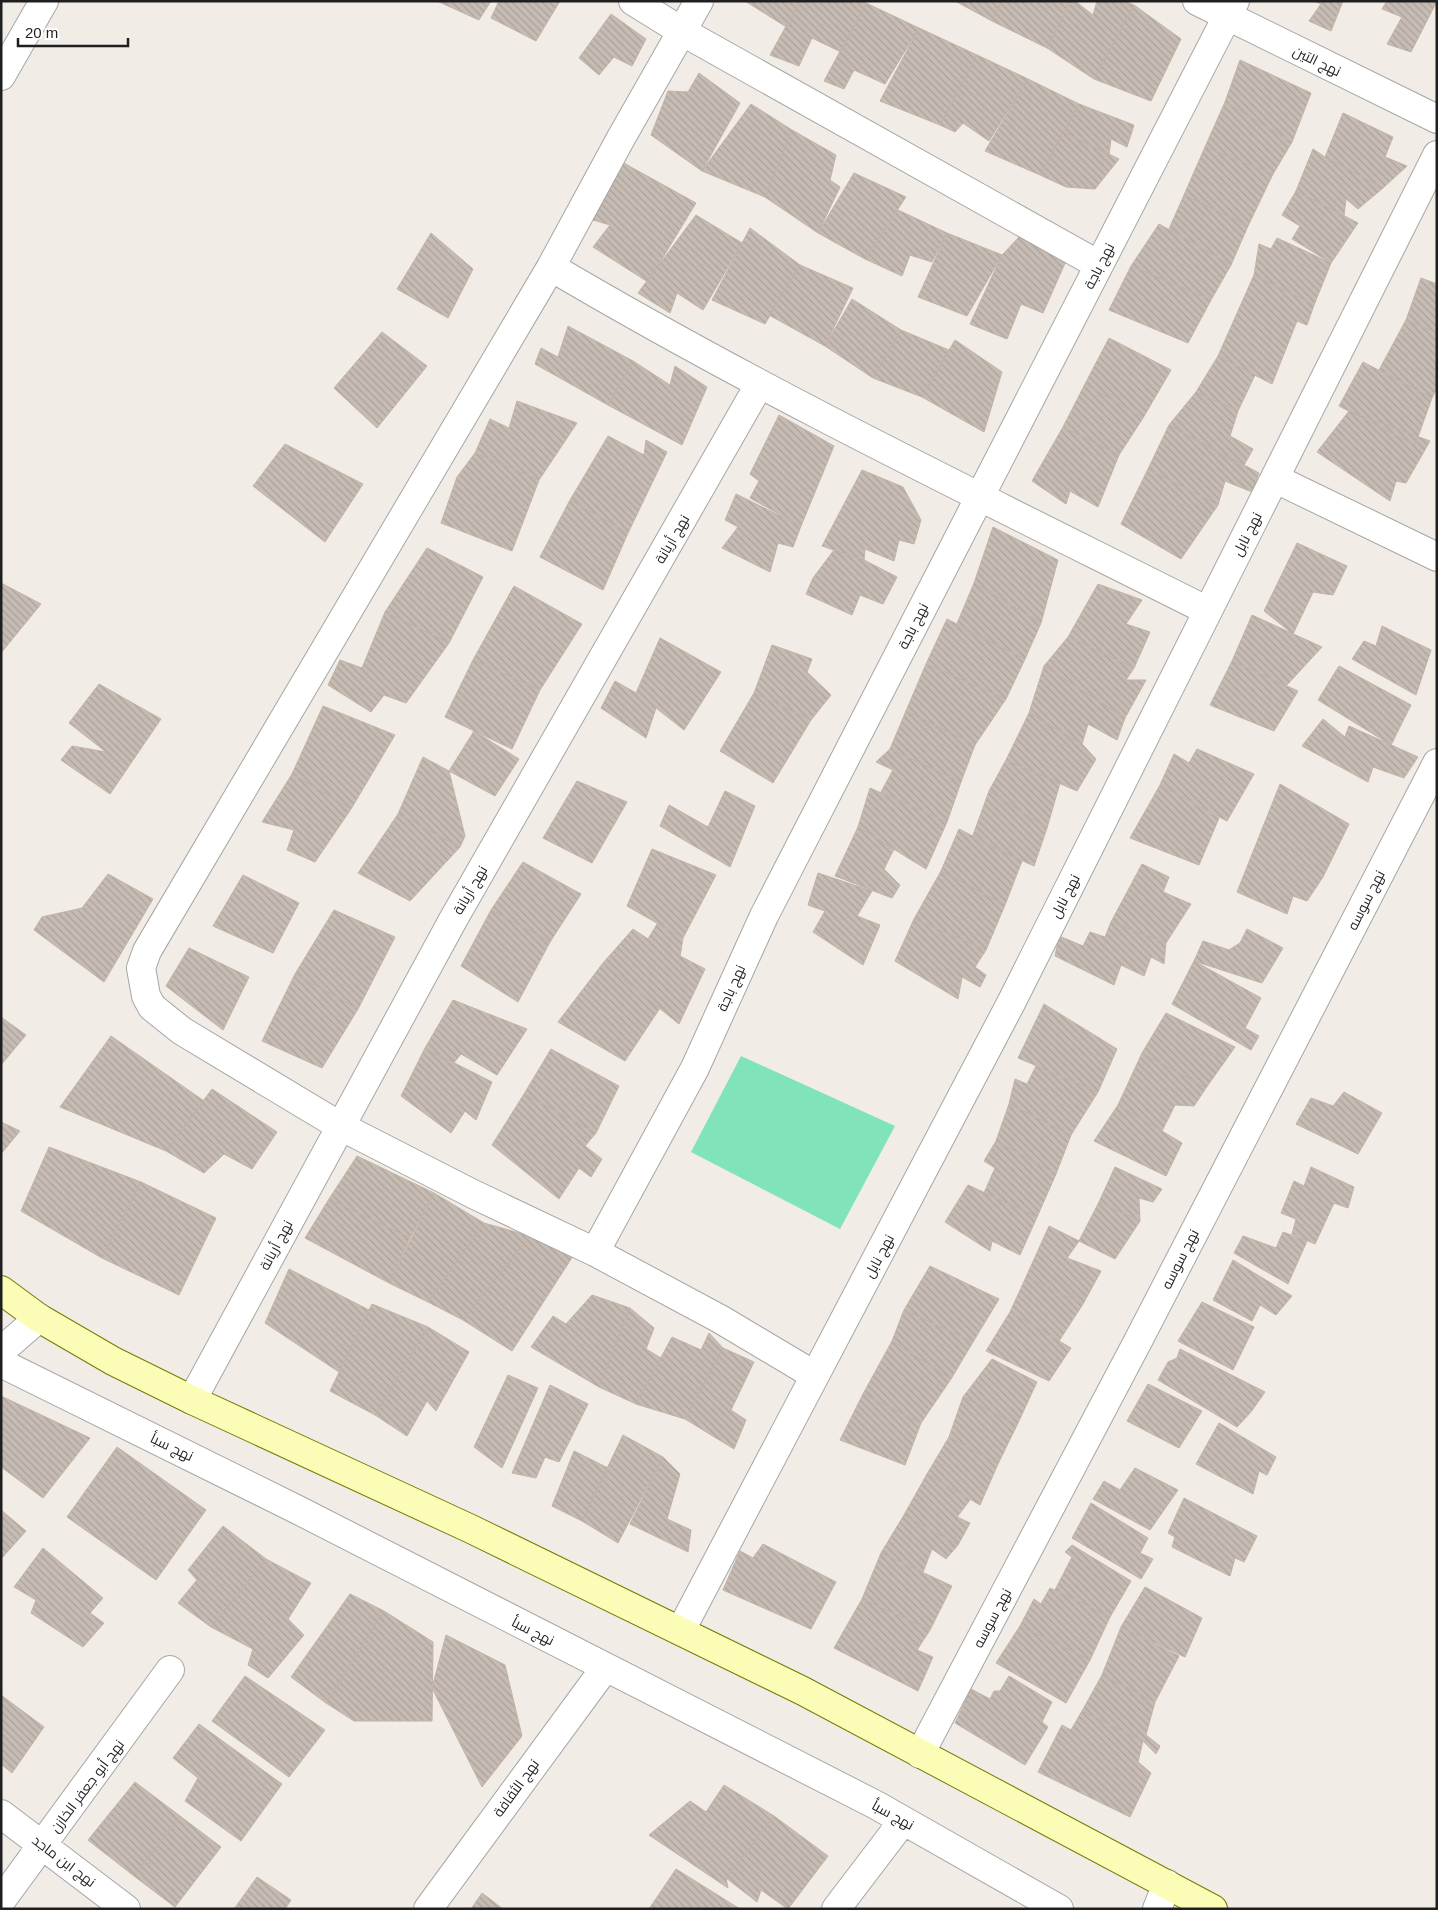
<svg xmlns="http://www.w3.org/2000/svg" width="1438" height="1910" font-family="Helvetica,Cairo,sans-serif">
<style>
.pitch{fill:#80e3b9}
.building{fill:url(#building-back-hatch);stroke:#c3b2a7}
.lines{fill:none;stroke-linecap:round;stroke-linejoin:round}
.street-casing{stroke:#a6a6a6;stroke-width:30}
.secondary-casing{stroke:#737d00;stroke-width:30}
.street{stroke:#fff;stroke-width:28}
.secondary{stroke:#fbfdb7;stroke-width:28}
.labels{text-anchor:middle;stroke-width:4;stroke-linejoin:round;paint-order:stroke}
.street-label{font-size:14px;fill:#1f1f1f;stroke:#fff}
</style>
<defs>
<pattern id="building-back-hatch" width="6" height="6" patternUnits="userSpaceOnUse" patternTransform="scale(1.25)"><rect width="6" height="6" fill="#c6bcb4"/><path d="M-1 5l2 2M0 0l6 6M5-1l2 2" fill="none" stroke="#aaa19a"/></pattern>
</defs>
<rect width="100%" height="100%" fill="#f1ece5"/>
<path class="pitch" d="M741 1056 895 1126 840 1229 691 1152Z"/>
<path class="building" d="M437 1H491L479 20Z
M499 1H560L536 41 491 18Z
M745 1H801L788 28Z
M800 1H862L866 3 841 52 812 38 799 66 770 55Z
M955 1H1002L992 21Z
M1002 1H1070L1047 48 992 21Z
M1071 1H1075L1093 15 1097 1H1123L1134 5 1094 79 1047 48Z
M1314 1H1343L1331 31 1309 21 1321 4Z
M1387 1H1437L1411 52 1387 44 1402 17 1382 9Z
M866 3 919 28 885 84 854 70 844 89 824 81Z
M1134 5 1181 39 1151 101 1094 79Z
M611 14 646 39 632 66 614 57 599 75 579 58Z
M919 28 977 55 940 125 880 101Z
M977 55 1028 79 989 141 963 123 955 132 940 125Z
M1240 60 1311 93 1292 142 1225 102Z
M699 73 740 103 702 171 651 135 668 91 688 92Z
M1028 79 1079 104 1040 175 985 151Z
M1225 102 1292 142 1273 174 1205 147Z
M751 104 792 130 765 197 702 171Z
M1079 104 1134 125 1127 147 1111 139 1109 155 1063 132Z
M1343 113 1393 137 1385 157 1407 166 1383 188 1325 157Z
M792 130 836 155 830 180 840 187 818 233 765 197Z
M1063 132 1119 159 1095 189 1066 187 1040 175Z
M1205 147 1273 174 1248 226 1184 195Z
M1313 149 1325 157 1383 188 1358 209 1346 199 1344 216 1296 191Z
M620 161 696 203 648 282 593 247 610 225 593 220Z
M854 173 906 197 865 259 818 233Z
M1296 191 1358 223 1331 263 1292 239 1300 226 1282 215Z
M1184 195 1248 226 1231 265 1169 229Z
M898 210 947 233 932 262 910 255 902 276 865 259Z
M696 215 742 243 703 310 677 293 670 313 638 293Z
M1159 224 1231 265 1211 300 1131 266Z
M750 228 800 265 765 324 712 300Z
M431 233 473 269 448 318 397 289Z
M947 233 1002 255 967 316 918 297Z
M1021 235 1066 261 1043 313 1021 304 1007 339 970 324 1002 255Z
M1277 238 1331 263 1314 305 1254 275 1259 244 1271 249Z
M800 265 853 288 825 346 769 315Z
M1131 266 1211 300 1188 343 1109 310Z
M1254 275 1314 305 1307 325 1297 321 1272 384 1218 356Z
M1421 278 1437 284V333L1406 320Z
M852 299 901 330 873 378 825 346Z
M1406 320 1437 333V388L1432 398 1379 370Z
M568 326 633 361 608 405 535 364 541 348 558 357Z
M901 330 949 350 922 397 873 378Z
M382 332 427 366 377 428 334 388Z
M1109 338 1171 370 1143 418 1085 384Z
M955 340 1002 372 984 432 922 397Z
M1218 356 1255 375 1238 411 1196 392Z
M633 361 670 385 675 366 707 387 682 445 608 405Z
M1363 362 1432 398 1415 445 1339 406Z
M1085 384 1143 418 1119 455 1063 427Z
M1196 392 1238 411 1230 436 1253 449 1243 467 1169 425Z
M517 401 577 423 539 480 475 453 490 419 509 428Z
M1349 411 1430 441 1406 483 1396 481 1390 501 1317 452Z
M779 415 834 446 801 526 750 498 759 481 750 474Z
M1169 425 1259 473 1252 492 1225 481 1218 505 1148 469Z
M1063 427 1119 455 1098 507 1070 491 1066 504 1032 481Z
M608 436 644 455 646 440 667 452 628 533 570 500Z
M285 444 363 484 325 542 253 486Z
M475 453 539 480 512 551 441 523 457 477Z
M1148 469 1218 505 1181 559 1121 524Z
M862 470 903 487 921 520 914 544 899 540 894 561 865 549 864 560 822 546Z
M736 494 801 526 793 547 778 543 770 572 722 548 738 527 725 520Z
M570 500 628 533 603 590 540 557Z
M993 527 1058 560 1041 623 974 583Z
M1297 543 1347 566 1333 595 1313 592 1293 634 1264 611Z
M427 548 483 577 449 643 385 612Z
M834 550 864 560 897 577 883 604 860 595 852 615 806 594 813 578Z
M1 583 41 604 1 653Z
M974 583 1041 623 1025 659 956 626Z
M1098 584 1142 600 1126 624 1150 632 1134 668 1068 637Z
M514 586 582 624 540 690 473 660Z
M385 612 449 643 406 703 384 695 371 712 328 685 340 660 362 668Z
M1252 615 1322 647 1286 686 1232 661Z
M947 619 1025 659 1006 699 926 664Z
M1382 626 1431 650 1416 695 1352 659 1364 641 1376 646Z
M1068 637 1134 668 1126 680H1146L1125 718 1044 666Z
M660 638 721 672 684 730 656 708 646 738 601 708 615 681 636 693Z
M772 645 812 659 807 672 831 695 811 720 754 693Z
M473 660 540 690 512 749 445 717Z
M1232 661 1298 691 1274 731 1210 705Z
M926 664 1006 699 975 745 906 711Z
M1044 666 1125 718 1117 740 1088 724 1082 744 1029 713Z
M1339 666 1411 705 1391 745 1318 700Z
M99 684 161 719 110 794 61 760 72 746 106 752 69 723Z
M754 693 811 720 773 783 720 751Z
M323 706 395 735 351 809 292 774Z
M906 711 975 745 961 782 890 749Z
M1029 713 1082 744 1096 759 1077 791 1006 760Z
M1323 719 1345 737 1349 726 1418 757 1404 778 1373 767 1368 782 1302 746Z
M474 731 519 759 495 796 449 771Z
M890 749 961 782 947 822 881 792 893 770 876 762Z
M1197 749 1254 774 1227 821 1160 785 1174 754 1189 763Z
M423 757 449 771 465 836 460 847 398 814Z
M1006 760 1060 783 1047 828 989 791Z
M292 774 351 809 315 862 287 850 294 830 262 822Z
M577 781 627 802 592 863 543 838Z
M1280 784 1349 824 1323 877 1307 901 1293 896 1287 914 1237 892Z
M1160 785 1219 818 1199 865 1130 838Z
M870 788 947 822 926 869 858 827Z
M725 791 755 806 730 867 660 826 669 805 708 827Z
M989 791 1047 828 1034 866 972 838Z
M398 814 460 847 410 901 358 873Z
M858 827 894 849 884 869 900 885 892 898 835 876Z
M959 829 1022 861 1005 905 941 871Z
M652 849 716 875 683 938 627 906Z
M523 862 581 894 550 942 491 910Z
M1142 864 1169 877 1163 892 1191 904 1166 943 1111 922Z
M941 871 1005 905 986 950 914 919Z
M818 873 872 891 857 916 880 925 863 965 813 932 825 911 808 905Z
M108 874 153 899 104 982 34 930 42 917 82 908Z
M243 875 299 903 273 953 213 926Z
M334 910 395 937 358 1009 295 974Z
M491 910 550 942 518 1002 461 966Z
M914 919 986 950 975 967 986 975 980 987 962 977 958 999 895 961Z
M1111 922 1166 943 1164 964 1151 957 1144 976 1121 965 1114 985 1055 956 1059 936 1083 946 1090 932 1105 937Z
M657 924 683 938 680 956 705 969 679 1024 603 963 633 929 648 939Z
M1247 929 1283 948 1262 983 1194 961 1203 941 1229 950 1240 943Z
M189 948 249 977 223 1030 166 986Z
M1194 961 1261 998 1245 1028 1259 1036 1251 1050 1172 1004Z
M603 963 660 1008 625 1061 558 1022Z
M295 974 358 1009 322 1068 262 1041Z
M453 1000 527 1029 497 1075 461 1054 452 1065 425 1048Z
M1044 1004 1117 1049 1098 1092 1018 1058Z
M1166 1013 1235 1047 1206 1088 1142 1053Z
M1 1017 26 1035 1 1065Z
M111 1036 204 1101 166 1151 60 1107Z
M425 1048 492 1082 476 1120 465 1111 451 1133 401 1096Z
M551 1049 619 1086 596 1133 524 1094Z
M1142 1053 1206 1088 1194 1106 1175 1105 1162 1131 1118 1105Z
M1036 1066 1098 1092 1071 1135 1009 1104 1015 1079 1027 1084Z
M212 1089 277 1132 252 1169 224 1154 204 1173 166 1151Z
M1344 1092 1382 1113 1358 1154 1296 1124 1311 1098 1333 1106Z
M524 1094 596 1133 585 1146 602 1159 591 1177 579 1168 559 1199 492 1145Z
M1009 1104 1071 1135 1056 1174 996 1141Z
M1118 1105 1182 1143 1166 1176 1094 1141Z
M1 1122 20 1131 1 1154Z
M996 1141 1056 1174 1037 1217 984 1193 995 1168 984 1161Z
M49 1147 141 1182 102 1258 21 1211Z
M357 1156 434 1193 410 1238 329 1199Z
M1115 1167 1162 1189 1153 1202 1139 1198 1140 1221 1099 1202Z
M1311 1167 1354 1187 1348 1208 1334 1203 1315 1244 1292 1234 1296 1219 1281 1213 1294 1181 1304 1186Z
M141 1182 216 1218 179 1295 102 1258Z
M968 1185 1037 1217 1020 1255 992 1241 990 1251 945 1222Z
M434 1193 484 1223 428 1302 389 1283Z
M329 1199 410 1238 389 1283 305 1238Z
M1099 1202 1140 1221 1115 1259 1079 1241Z
M484 1223 530 1236 463 1320 428 1302Z
M1049 1226 1079 1241 1067 1258 1101 1271 1083 1304 1026 1277Z
M1283 1232 1307 1241 1288 1284 1234 1253 1243 1236 1276 1248Z
M530 1236 573 1256 512 1351 463 1320Z
M1233 1260 1292 1296 1276 1315 1260 1305 1252 1321 1213 1300Z
M930 1266 999 1299 973 1342 904 1310Z
M289 1269 369 1310 339 1372 265 1323Z
M1053 1276 1083 1304 1059 1341 1010 1312 1026 1277 1049 1288Z
M592 1295 630 1308 599 1387 531 1347 553 1316 566 1324Z
M1202 1302 1254 1327 1233 1370 1178 1341Z
M372 1304 428 1327 375 1415 330 1391Z
M630 1308 654 1328 646 1349 661 1358 636 1404 599 1387Z
M904 1310 973 1342 951 1379 892 1341Z
M1010 1312 1071 1348 1049 1381 986 1351Z
M428 1327 469 1352 436 1411 427 1401 407 1436 375 1415Z
M709 1333 723 1348 685 1419 636 1404 672 1337 701 1350Z
M892 1341 951 1379 921 1423 863 1394Z
M723 1348 754 1362 731 1410 746 1420 734 1449 685 1419Z
M1180 1349 1265 1392 1251 1412 1237 1427 1158 1380 1168 1362 1177 1358Z
M992 1359 1037 1382 1017 1425 963 1397Z
M508 1375 538 1388 502 1468 474 1447Z
M1148 1384 1202 1411 1179 1448 1127 1421Z
M550 1385 588 1404 559 1462 545 1457 536 1478 512 1473Z
M863 1394 921 1423 905 1465 840 1440Z
M1 1396 90 1438 43 1498 1 1467Z
M963 1397 1017 1425 998 1464 949 1437Z
M1219 1423 1276 1457 1267 1475 1259 1471 1253 1494 1196 1464Z
M623 1435 663 1457 618 1543 582 1521Z
M949 1437 998 1464 980 1505 927 1474Z
M117 1447 206 1510 156 1580 67 1517Z
M574 1451 608 1468 582 1521 552 1506Z
M663 1457 680 1474 667 1519 691 1530 688 1552 630 1524Z
M1135 1468 1178 1490 1150 1530 1093 1499 1104 1481 1120 1490Z
M927 1474 970 1500 957 1517 970 1523 958 1545 904 1515Z
M1184 1498 1257 1536 1244 1562 1235 1558 1230 1576 1172 1547 1175 1537 1168 1533Z
M1091 1503 1148 1538 1140 1553 1153 1559 1141 1579 1072 1538Z
M1 1510 26 1531 1 1559Z
M904 1515 958 1545 946 1559 932 1549 923 1572 881 1553Z
M223 1526 266 1559 211 1627 178 1603 197 1580 188 1570Z
M763 1544 836 1582 811 1629 723 1590 740 1551 753 1558Z
M1072 1545 1131 1581 1110 1617 1055 1590 1072 1557 1065 1552Z
M43 1548 103 1598 90 1613 104 1623 83 1647 31 1613 36 1600 14 1587Z
M881 1553 952 1586 930 1630 862 1599Z
M266 1559 311 1583 288 1619 304 1635 268 1678 248 1665 253 1649 211 1627Z
M1145 1587 1202 1618 1185 1657 1121 1627Z
M1050 1588 1110 1617 1090 1660 1020 1626 1034 1599 1041 1604Z
M350 1594 384 1611 326 1703 291 1677Z
M862 1599 930 1630 917 1650 933 1657 918 1691 834 1648Z
M384 1611 433 1642 432 1721H354L326 1703Z
M1020 1626 1090 1660 1066 1703 996 1663Z
M1121 1627 1179 1656 1155 1702 1102 1675Z
M446 1635 505 1665 522 1736 482 1787 432 1688Z
M1102 1675 1155 1702 1146 1735 1160 1746 1156 1754 1143 1741 1082 1711Z
M245 1676 325 1730 289 1777 212 1721Z
M1009 1676 1052 1702 1042 1722 1048 1727 1025 1765 955 1723 971 1689 990 1699 994 1691H1000Z
M1 1695 44 1727 12 1773 1 1764Z
M1082 1711 1143 1741 1138 1762 1151 1773 1130 1817 1038 1772 1062 1725 1071 1730Z
M199 1724 282 1784 241 1841 185 1801 198 1778 173 1758Z
M135 1782 180 1816 134 1876 88 1840Z
M724 1785 774 1816 726 1878 728 1888 649 1835 690 1801 706 1812Z
M180 1816 221 1847 175 1907 134 1876Z
M774 1816 828 1856 788 1909 761 1890 757 1902 726 1878Z
M676 1869 740 1909H649Z
M257 1877 291 1900 285 1909H234Z
M482 1893 503 1909H471Z"/>
<g class="lines">
<defs>
<path id="street" d="M633 1 683 32 1099 265
M699 1 621 138 551 267 147 951 141 968 146 996 152 1007 182 1031 340 1126 473 1194 595 1252 720 1319 814 1375
M1197 1 1437 119
M1 76 44 1
M551 267C764 393 987 500 1208 611
M1276 479 1437 557
M595 1252 695 1068 764 916 1235 1
M1 1351 39 1318
M1 1363 298 1510 876 1805 1059 1909
M192 1400 454 918 759 385
M681 1630 1011 1003 1437 155
M920 1754 1138 1341 1437 763
M1 1814 126 1909
M1 1901 170 1670
M428 1909 605 1668
M836 1909 903 1821
M1157 1909 1167 1884"/>
<path id="secondary" d="M1 1290 39 1318 113 1361 192 1400 471 1529 803 1691 1213 1909"/>
</defs>
<use href="#street" class="street-casing"/>
<use href="#secondary" class="secondary-casing"/>
<use href="#street" class="street"/>
<use href="#secondary" class="secondary"/>
</g>
<g class="labels">
<g class="street-label">
<text transform="translate(1317 61) rotate(26)" y="5">نهج التين</text>
<text transform="translate(1099 266) rotate(-63)" y="5">نهج باجة</text>
<text transform="translate(1247 534) rotate(-63)" y="5">نهج نابل</text>
<text transform="translate(672 539) rotate(-60)" y="5">نهج أريانة</text>
<text transform="translate(913 626) rotate(-63)" y="5">نهج باجة</text>
<text transform="translate(470 890) rotate(-60)" y="5">نهج أريانة</text>
<text transform="translate(1065 896) rotate(-63)" y="5">نهج نابل</text>
<text transform="translate(1366 900) rotate(-63)" y="5">نهج سوسه</text>
<text transform="translate(731 988) rotate(-66)" y="5">نهج باجة</text>
<text transform="translate(276 1245) rotate(-62)" y="5">نهج أريانة</text>
<text transform="translate(879 1256) rotate(-62)" y="5">نهج نابل</text>
<text transform="translate(1180 1259) rotate(-63)" y="5">نهج سوسه</text>
<text transform="translate(172 1447) rotate(26)" y="5">نهج سبأ</text>
<text transform="translate(992 1618) rotate(-62)" y="5">نهج سوسه</text>
<text transform="translate(533 1631) rotate(27)" y="5">نهج سبأ</text>
<text transform="translate(87 1786) rotate(-53)" y="5">نهج أبو جعفر الخازن</text>
<text transform="translate(516 1788) rotate(-54)" y="5">نهج الثقافة</text>
<text transform="translate(893 1815) rotate(29)" y="5">نهج سبأ</text>
<text transform="translate(64 1861) rotate(37)" y="5">نهج ابن ماجد</text>
</g>
</g>
<rect width="1438" height="1910" fill="none" stroke="#1f1f1f" stroke-width="5"/>
<path d="M18 38v8h110v-8" fill="none" stroke="#1f1f1f" stroke-width="2.5"/>
<text x="25" y="38" font-size="15" fill="#1f1f1f" stroke="#ffffff" stroke-width="4" paint-order="stroke">20 m</text>
</svg>
